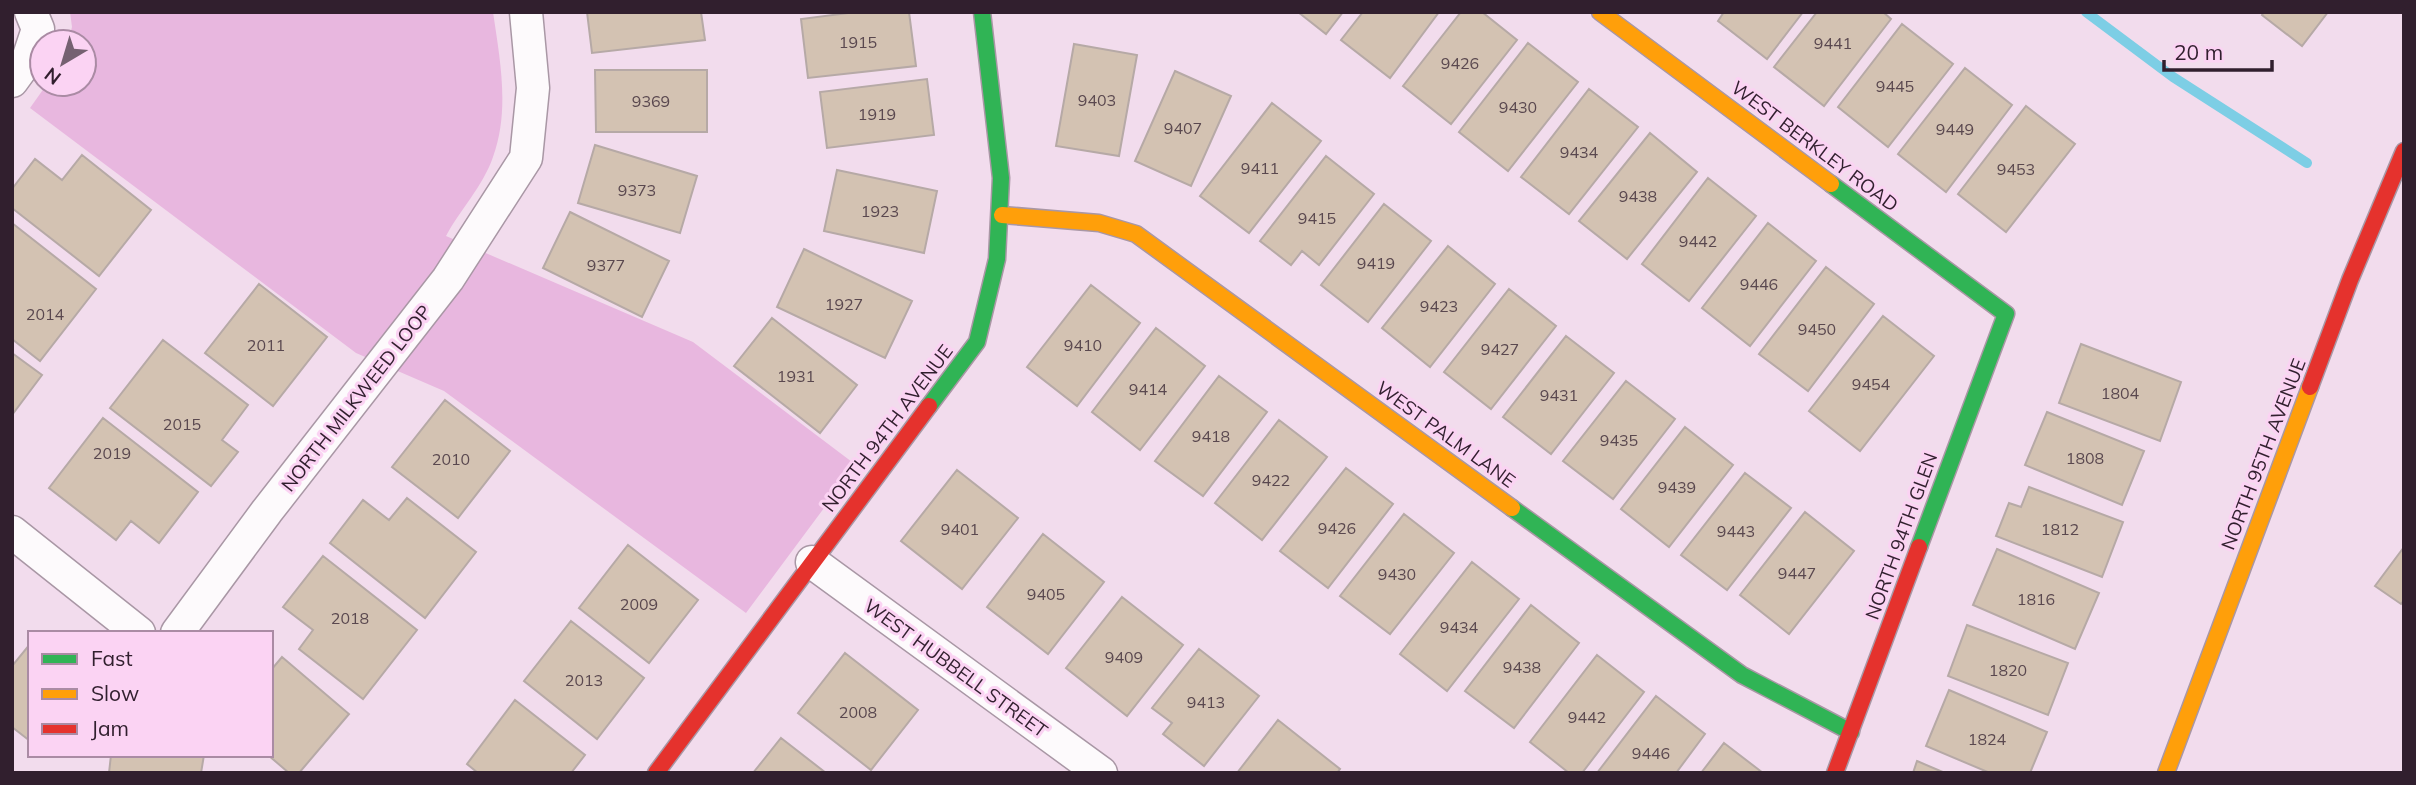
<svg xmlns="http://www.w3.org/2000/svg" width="2416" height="785" font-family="Mulish,sans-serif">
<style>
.green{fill:#e8b7df}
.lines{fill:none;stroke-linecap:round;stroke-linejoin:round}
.stream{stroke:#7dcee5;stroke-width:10}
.building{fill:#d3c2b2;stroke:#b6a9a6;stroke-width:2}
.street-casing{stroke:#a997a5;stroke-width:35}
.fast-casing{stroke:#a997a5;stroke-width:19}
.slow-casing{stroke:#a997a5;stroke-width:19}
.jam-casing{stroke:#a997a5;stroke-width:19}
.street{stroke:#fdfafc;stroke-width:32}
.fast{stroke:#30b455;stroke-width:16}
.slow{stroke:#ff9f0a;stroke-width:16}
.jam{stroke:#e5322d;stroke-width:16}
.labels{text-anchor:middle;stroke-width:6;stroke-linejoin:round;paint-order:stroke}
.number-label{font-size:16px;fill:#5a484f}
.street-label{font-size:19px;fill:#311f2e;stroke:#fbd3f3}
</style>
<rect width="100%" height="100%" fill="#f2dced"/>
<path class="green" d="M70 12H493C500 60 510 110 493 157 483 186 460 210 446 236L693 342 856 465 746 613 444 391 356 353 30 108 47 84H84V42H68L72 27Z"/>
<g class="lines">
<path class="stream" d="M2086 12 2173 77 2307 163"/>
</g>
<path class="building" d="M587 12H701L705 40 592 53Z
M856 12H909L916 66 808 78 801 19Z
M1298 12H1343L1326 34Z
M1363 12H1439L1390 78 1341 40Z
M1461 12H1482L1517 40 1451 124 1403 86Z
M1724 12H1803L1767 59 1718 21Z
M1817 12H1883L1891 19 1824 106 1774 67Z
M2264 12H2328L2302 46 2262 15Z
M1902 24 1953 64 1888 147 1838 107Z
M1528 43 1578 82 1508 171 1459 132Z
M1074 44 1137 55 1119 156 1056 146Z
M1965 68 2012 105 1946 192 1898 154Z
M595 70H707V132H596Z
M1175 71 1231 96 1191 186 1135 161Z
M927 79 934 135 827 148 820 92Z
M1589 89 1638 127 1569 214 1521 177Z
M1272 103 1321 141 1249 233 1200 196Z
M2026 106 2075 144 2006 232 1958 194Z
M1650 133 1697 172 1627 259 1579 221Z
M595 145 697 176 680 233 578 203Z
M82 155 151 210 99 276 12 208V189L35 159 62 180Z
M1326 156 1374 194 1319 265 1302 251 1291 265 1260 241Z
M837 170 937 191 924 253 824 231Z
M1708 178 1756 216 1689 301 1642 264Z
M1384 204 1431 241 1368 322 1321 285Z
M570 212 669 261 642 317 543 268Z
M12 223 96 289 40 361 12 339Z
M1768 223 1816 261 1750 346 1702 308Z
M1448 246 1495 284 1430 367 1382 328Z
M804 249 912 301 885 358 777 307Z
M1826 267 1874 304 1808 391 1759 354Z
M259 284 327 337 273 406 205 353Z
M1091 285 1140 323 1077 406 1027 367Z
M1509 289 1556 326 1491 409 1444 372Z
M1883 316 1934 356 1860 451 1809 411Z
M772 318 857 385 820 433 734 366Z
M1156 328 1205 366 1140 450 1092 412Z
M1566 336 1614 373 1551 454 1503 417Z
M163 340 248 405 222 440 238 452 211 486 110 408Z
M2081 344 2181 382 2160 441 2059 403Z
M12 353 42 375 12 415Z
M1219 376 1267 412 1203 496 1155 461Z
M1626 381 1675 419 1613 499 1563 461Z
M445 400 510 451 458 518 392 467Z
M2047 412 2144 451 2122 505 2025 465Z
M103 418 198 492 159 543 131 521 116 540 49 488Z
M1279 420 1327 457 1262 540 1215 503Z
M1685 427 1733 465 1669 547 1621 509Z
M1346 468 1393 504 1328 588 1280 551Z
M957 470 1018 518 962 589 901 541Z
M1745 473 1791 508 1727 590 1681 555Z
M2029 487 2123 522 2102 577 1996 536 2009 503 2021 507Z
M407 498 476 552 425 618 330 543 363 500 389 520Z
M1805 512 1854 551 1789 634 1740 595Z
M1404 514 1454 553 1390 634 1340 596Z
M1043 534 1104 582 1048 654 987 607Z
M628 545 698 600 649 663 579 608Z
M2404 547V600L2401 604 2375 586Z
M1997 549 2099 593 2075 649 1973 605Z
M323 556 417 630 363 699 299 649 313 630 283 607Z
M1472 562 1519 599 1447 691 1400 654Z
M1122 597 1183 645 1127 716 1066 668Z
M1531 605 1579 643 1514 728 1465 691Z
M571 621 644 678 597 739 524 681Z
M1967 625 2068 663 2048 715 1948 676Z
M30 644V741L12 727V666Z
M1199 649 1259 696 1204 766 1163 734 1172 723 1152 708Z
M845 653 918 710 871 770 798 713Z
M1597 655 1644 692 1582 773H1569L1530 742Z
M282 657 349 714 299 773H289L268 755H271V670Z
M1949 690 2047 732 2030 773H1990L1926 746Z
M1656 696 1705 734 1676 773H1597Z
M515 700 585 755 571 773H478L467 764Z
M1278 720 1340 769 1337 773H1237Z
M781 738 826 773H753Z
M1724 743 1763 773H1701Z
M111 755H204L201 773H109Z
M1917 761 1945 773H1913Z"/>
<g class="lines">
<defs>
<path id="street" d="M12 81 28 59 38 29 31 12
M12 532 139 633
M812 562 1101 773
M177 633 267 511 448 279 526 158 533 88 526 12"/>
<path id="fast" d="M1831 184 2006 314 1919 547
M929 406 977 342 997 259 1001 178 982 12
M1512 508 1742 675 1851 732"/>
<path id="slow" d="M1600 12 1831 184
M1002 215 1099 223 1136 234 1512 508
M2166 773 2310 387"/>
<path id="jam" d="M2310 387 2350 280 2404 151
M656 773 929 406
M1835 773 1919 547"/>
</defs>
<use href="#street" class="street-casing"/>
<use href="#fast" class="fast-casing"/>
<use href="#slow" class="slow-casing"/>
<use href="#jam" class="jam-casing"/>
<use href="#street" class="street"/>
<use href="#fast" class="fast"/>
<use href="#slow" class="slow"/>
<use href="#jam" class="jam"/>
</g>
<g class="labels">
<g class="number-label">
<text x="858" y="48">1915</text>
<text x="1833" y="49">9441</text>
<text x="1460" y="69">9426</text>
<text x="1895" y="92">9445</text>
<text x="1097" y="106">9403</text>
<text x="651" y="107">9369</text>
<text x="1518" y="113">9430</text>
<text x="877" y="120">1919</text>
<text x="1183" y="134">9407</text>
<text x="1955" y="135">9449</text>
<text x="1579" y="158">9434</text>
<text x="1260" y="174">9411</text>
<text x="2016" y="175">9453</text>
<text x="637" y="196">9373</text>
<text x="1638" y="202">9438</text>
<text x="880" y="217">1923</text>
<text x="1317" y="224">9415</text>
<text x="1698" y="247">9442</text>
<text x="1376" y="269">9419</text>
<text x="606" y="271">9377</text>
<text x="1759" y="290">9446</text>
<text x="844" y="310">1927</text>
<text x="1439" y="312">9423</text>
<text x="45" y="320">2014</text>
<text x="1817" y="335">9450</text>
<text x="266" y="351">2011</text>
<text x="1083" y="351">9410</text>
<text x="1500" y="355">9427</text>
<text x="796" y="382">1931</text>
<text x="1871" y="390">9454</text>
<text x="1148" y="395">9414</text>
<text x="2120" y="399">1804</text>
<text x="1559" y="401">9431</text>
<text x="182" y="430">2015</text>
<text x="1211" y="442">9418</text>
<text x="1619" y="446">9435</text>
<text x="112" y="459">2019</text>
<text x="2085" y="464">1808</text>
<text x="451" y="465">2010</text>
<text x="1271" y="486">9422</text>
<text x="1677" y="493">9439</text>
<text x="1337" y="534">9426</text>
<text x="960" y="535">9401</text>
<text x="2060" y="535">1812</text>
<text x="1736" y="537">9443</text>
<text x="1797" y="579">9447</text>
<text x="1397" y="580">9430</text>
<text x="1046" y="600">9405</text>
<text x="2036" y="605">1816</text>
<text x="639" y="610">2009</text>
<text x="350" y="624">2018</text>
<text x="1459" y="633">9434</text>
<text x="1124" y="663">9409</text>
<text x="1522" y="673">9438</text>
<text x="2008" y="676">1820</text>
<text x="584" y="686">2013</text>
<text x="1206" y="708">9413</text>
<text x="858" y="718">2008</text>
<text x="1587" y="723">9442</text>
<text x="1987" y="745">1824</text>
<text x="1651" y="759">9446</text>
</g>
<g class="street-label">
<text transform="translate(1815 146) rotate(37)" y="7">WEST BERKLEY ROAD</text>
<text transform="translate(356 398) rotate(-52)" y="7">NORTH MILKWEED LOOP</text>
<text transform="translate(887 428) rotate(-53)" y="7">NORTH 94TH AVENUE</text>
<text transform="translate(1446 434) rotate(36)" y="7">WEST PALM LANE</text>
<text transform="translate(2263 454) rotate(-69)" y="7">NORTH 95TH AVENUE</text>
<text transform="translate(1901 536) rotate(-70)" y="7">NORTH 94TH GLEN</text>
<text transform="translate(956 668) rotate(36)" y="7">WEST HUBBELL STREET</text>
</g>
</g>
<rect width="2416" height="785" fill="none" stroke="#311f2e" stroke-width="28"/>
<rect x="28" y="631" width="245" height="126" fill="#fbd3f3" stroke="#aa8ba4" stroke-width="2"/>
<rect x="42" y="654" width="35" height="10" fill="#30b455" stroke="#aa8ba4" stroke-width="2"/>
<text x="91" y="666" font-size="21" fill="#311f2e">Fast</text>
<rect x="42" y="689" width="35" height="10" fill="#ff9f0a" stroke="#aa8ba4" stroke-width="2"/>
<text x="91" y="701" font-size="21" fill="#311f2e">Slow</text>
<rect x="42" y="724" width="35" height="10" fill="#e5322d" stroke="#aa8ba4" stroke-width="2"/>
<text x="91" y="736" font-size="21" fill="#311f2e">Jam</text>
<g transform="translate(63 63) rotate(218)"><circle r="33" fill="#fbd3f3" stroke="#aa8ba4" stroke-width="2"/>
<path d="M0-5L12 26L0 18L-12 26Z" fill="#756171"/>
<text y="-10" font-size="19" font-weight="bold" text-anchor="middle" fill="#311f2e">N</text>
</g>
<path d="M2164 60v10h108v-10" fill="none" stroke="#311f2e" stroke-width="3.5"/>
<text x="2174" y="60" font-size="21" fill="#311f2e" stroke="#fbd3f3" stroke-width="5" paint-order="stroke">20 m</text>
</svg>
